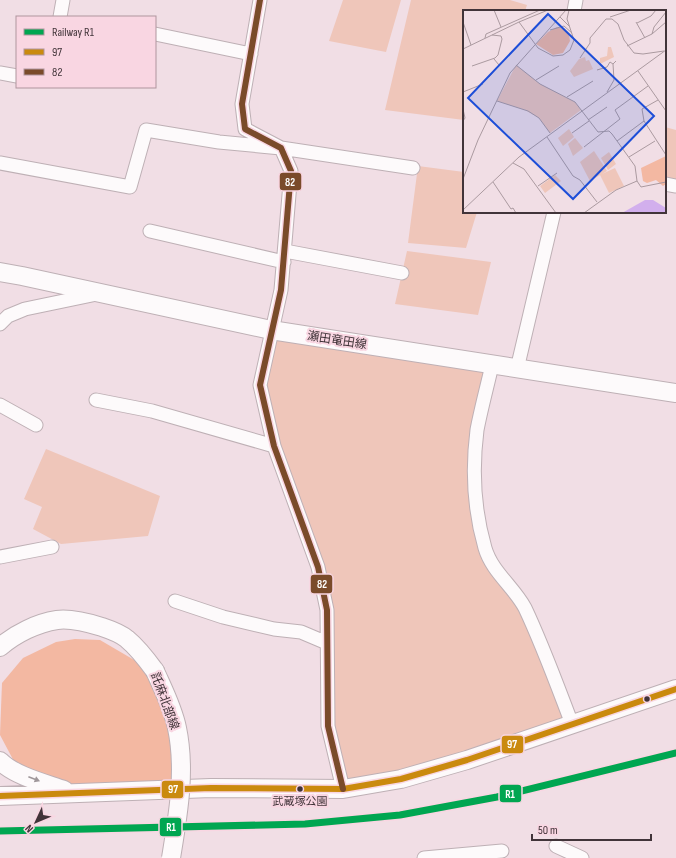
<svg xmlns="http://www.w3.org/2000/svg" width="676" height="858" font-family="'Sofia Sans Condensed','Noto Sans JP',sans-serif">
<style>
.green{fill:#efc6ba}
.forest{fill:#f3b8a2}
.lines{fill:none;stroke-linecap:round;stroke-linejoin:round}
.street-casing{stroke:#beb0b5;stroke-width:15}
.secondary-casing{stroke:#beb0b5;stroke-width:20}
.street{stroke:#fdfafb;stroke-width:13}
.secondary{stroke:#fdfafb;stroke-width:18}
.secondary-bridge-casing{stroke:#beb0b5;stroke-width:20;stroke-linecap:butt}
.secondary-bridge{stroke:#fdfafb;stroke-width:18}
.bus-1-casing{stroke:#f9d6e2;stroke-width:9}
.bus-2-casing{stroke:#f9d6e2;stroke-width:9}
.bus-1{stroke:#ca8a0e;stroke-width:6}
.bus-2{stroke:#7a4b2a;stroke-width:6}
.rail-1-casing{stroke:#f9d6e2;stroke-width:10}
.rail-1{stroke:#00a651;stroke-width:7}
.oneway{fill:#9f979a}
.bus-dot{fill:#413439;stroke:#f9d6e2;stroke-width:1.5}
.labels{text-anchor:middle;stroke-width:4;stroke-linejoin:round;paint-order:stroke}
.bus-label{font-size:11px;fill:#413439;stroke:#f9d6e2}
.street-label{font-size:12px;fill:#413439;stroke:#f9d6e2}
.inset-road{fill:none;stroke:#ab9aa0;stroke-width:1}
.view{fill:#1d4ed8;fill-opacity:0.15;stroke:#1d4ed8;stroke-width:2}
.inset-edge{fill:none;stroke:#413439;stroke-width:2}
.line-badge{stroke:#f9d6e2;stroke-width:1.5}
.badge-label{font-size:11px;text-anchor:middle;font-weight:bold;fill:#fff}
</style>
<rect width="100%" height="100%" fill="#f1dee5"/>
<path class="green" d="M343 0H401L386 52 329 41Z
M411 0H510L527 5 525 11H464V120L385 110Z
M665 127 676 130V183L665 181Z
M418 166 464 172V212H477L466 248 408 243Z
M407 251 491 262 478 315 395 304Z
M271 330 492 365 477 430 485 549 524 607 572 724 343 789 328 726 327 610 260 385Z
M46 449 160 496 148 536 61 544 33 529 42 507 24 499Z"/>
<path class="forest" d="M75 639 100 640 141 664 150 674 173 735 174 786 77 787 17 767 0 735 2 683 23 658 56 642Z"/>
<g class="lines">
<defs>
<path id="street" d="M260 0 242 104 245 129 281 148 291 171 281 290 260 385 274 446 318 567 327 610 328 726 343 789
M574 11 576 0
M60 17 63 0
M155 34 251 54
M0 73 17 76
M0 163 130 187 146 130 219 142 281 148 413 168
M665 184 676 186
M150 231 284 262
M285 251 402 273
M0 324 8 316 25 309 97 294
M492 365C487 387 481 409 477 430 472 469 474 510 485 548 492 572 514 587 525 608 543 646 557 685 572 724
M517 369 554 212
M96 400 152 411 274 446
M0 405 36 425
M0 557 52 547
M175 601 223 617 274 629 301 632 327 643
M556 846 582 858
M424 858 502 851"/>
<path id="secondary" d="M0 272 22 276 271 330 676 393
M0 647C15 634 37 623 57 620 71 618 89 623 102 627 111 630 120 633 127 639 138 648 147 660 155 671
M0 761C15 776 44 783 64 790
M0 796 211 788 343 789 401 779 467 760 676 689"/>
</defs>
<use href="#street" class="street-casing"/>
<use href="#secondary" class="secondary-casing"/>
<use href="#street" class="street"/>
<use href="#secondary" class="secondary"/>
<defs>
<path id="secondary-bridge" d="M155 671C163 689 173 708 177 728 186 771 178 815 171 858"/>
</defs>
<use href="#secondary-bridge" class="secondary-bridge-casing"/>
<use href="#secondary-bridge" class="secondary-bridge"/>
<defs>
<path id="bus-1" d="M0 796 211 788 343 789 401 779 467 760 676 689"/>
<path id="bus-2" d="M260 0 242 104 245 129 281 148 291 171 281 290 260 385 274 446 318 567 327 610 328 726 343 789"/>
</defs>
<use href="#bus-1" class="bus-1-casing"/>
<use href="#bus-2" class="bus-2-casing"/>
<use href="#bus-1" class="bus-1"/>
<use href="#bus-2" class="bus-2"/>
<defs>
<path id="rail-1" d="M0 831 305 824 400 815 497 797 676 753"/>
</defs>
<use href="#rail-1" class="rail-1-casing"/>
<use href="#rail-1" class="rail-1"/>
</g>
<defs><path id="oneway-solid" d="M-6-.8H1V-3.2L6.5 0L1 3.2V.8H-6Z"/></defs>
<use class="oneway" href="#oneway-solid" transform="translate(34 779) rotate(21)"/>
<g class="bus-dot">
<circle cx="647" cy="699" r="3.5"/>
<circle cx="300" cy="789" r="3.5"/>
</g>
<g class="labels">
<g class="bus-label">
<text x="300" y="805">武蔵塚公園</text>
</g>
<g class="street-label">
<text transform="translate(337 340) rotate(9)" y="4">瀬田竜田線</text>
<text transform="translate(165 701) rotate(70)" y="4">託麻北部線</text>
</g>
</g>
<g transform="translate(463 10)">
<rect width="203" height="203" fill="#f1dee5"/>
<path d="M145 37H148L151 47 137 54V48L144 46ZM122 47 123 51 126 50 130 59 111 67 107 61 116 49ZM53 55 77 74 112 92 118 100 87 123 76 108 62 100 34 91ZM106 119 111 127 100 136 95 128ZM112 128 120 138 110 146 105 134ZM131 141 144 161 139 164 152 158 161 176 146 183 137 165 127 171 117 152ZM146 142 153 154 145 160 138 148ZM92 165 98 171 82 183 77 176Z" fill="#efc6ba"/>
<path d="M94 17 101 19 106 25 107 31 100 43 90 45 73 34 85 22ZM203 146V174L200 176 193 170 184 173 180 171 178 158Z" fill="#f3b8a2"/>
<path d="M182 190H190L203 198V203H159Z" fill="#d2afed"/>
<path class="inset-road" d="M31 0 38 17M97 7 106 16M147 7 168 0M0 12 8 35M56 12 85 0M173 12 182 28M174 13 188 6 193 0M87 20 101 16 109 23M189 24 203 12M22 28 23 24 77 0M164 36 189 24 191 17 203 2M0 39 56 12 75 38 90 46 100 45 107 40 111 30 104 9 106 0M117 48 127 33V28L143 9H149L155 14 161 30 171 43 180 44 201 41M53 55 77 74 112 92 135 122 146 121 149 124 172 156 174 171 153 180 121 203M9 56 32 48 35 45 39 29 38 26 29 25M134 60 144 57 147 52 150 54M175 61 203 101M26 67 36 55 31 49M73 70 96 56M0 82 20 74M144 82 151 70 150 54 153 51M104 87 130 71M34 91 65 101 76 108 87 123M0 99 2 108 0 111M125 110 144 97M181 111 203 145M109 123 126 111M84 127 110 166 117 170 134 192M154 131 181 111 179 99 195 90M121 137 157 109 152 100 185 76M166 147 192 131M50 153 61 159 93 203M0 169 15 130 47 63 103 0M174 171 178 177 203 172M30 172 48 199 50 198 53 203M75 176 94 163M0 200 56 147 203 40"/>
<path class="view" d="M85 4 191 106 110 189 5 88Z"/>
<rect width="203" height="203" class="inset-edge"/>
</g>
<g class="line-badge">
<rect x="279" y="172" width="23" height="19" rx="4" fill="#7a4b2a"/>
<rect x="310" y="574" width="23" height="20" rx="4" fill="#7a4b2a"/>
<rect x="501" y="735" width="23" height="19" rx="4" fill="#ca8a0e"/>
<rect x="161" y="780" width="23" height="19" rx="4" fill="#ca8a0e"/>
<rect x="499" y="784" width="23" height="19" rx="4" fill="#00a651"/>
<rect x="159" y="817" width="23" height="20" rx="4" fill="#00a651"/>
</g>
<g class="badge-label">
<text x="290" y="186">82</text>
<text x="322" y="588">82</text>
<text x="512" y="748">97</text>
<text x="173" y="793">97</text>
<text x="510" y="798">R1</text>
<text x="171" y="831">R1</text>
</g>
<rect x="16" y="16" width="140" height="72" fill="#f9d6e2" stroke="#af959e"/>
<rect x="24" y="29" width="20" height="6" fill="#00a651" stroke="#af959e"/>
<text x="52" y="36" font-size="12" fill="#413439">Railway R1</text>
<rect x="24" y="49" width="20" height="6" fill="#ca8a0e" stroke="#af959e"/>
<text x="52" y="56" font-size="12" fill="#413439">97</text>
<rect x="24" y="69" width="20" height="6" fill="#7a4b2a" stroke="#af959e"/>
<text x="52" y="76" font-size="12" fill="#413439">82</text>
<g transform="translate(36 822) rotate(226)" stroke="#f9d6e2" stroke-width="3" paint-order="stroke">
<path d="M0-3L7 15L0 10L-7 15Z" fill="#413439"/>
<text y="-6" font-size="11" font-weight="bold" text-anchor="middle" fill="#413439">N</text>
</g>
<path d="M532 834v6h119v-6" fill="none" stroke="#413439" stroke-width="2"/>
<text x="538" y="834" font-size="12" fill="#413439" stroke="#f9d6e2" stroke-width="3" paint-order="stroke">50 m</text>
</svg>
